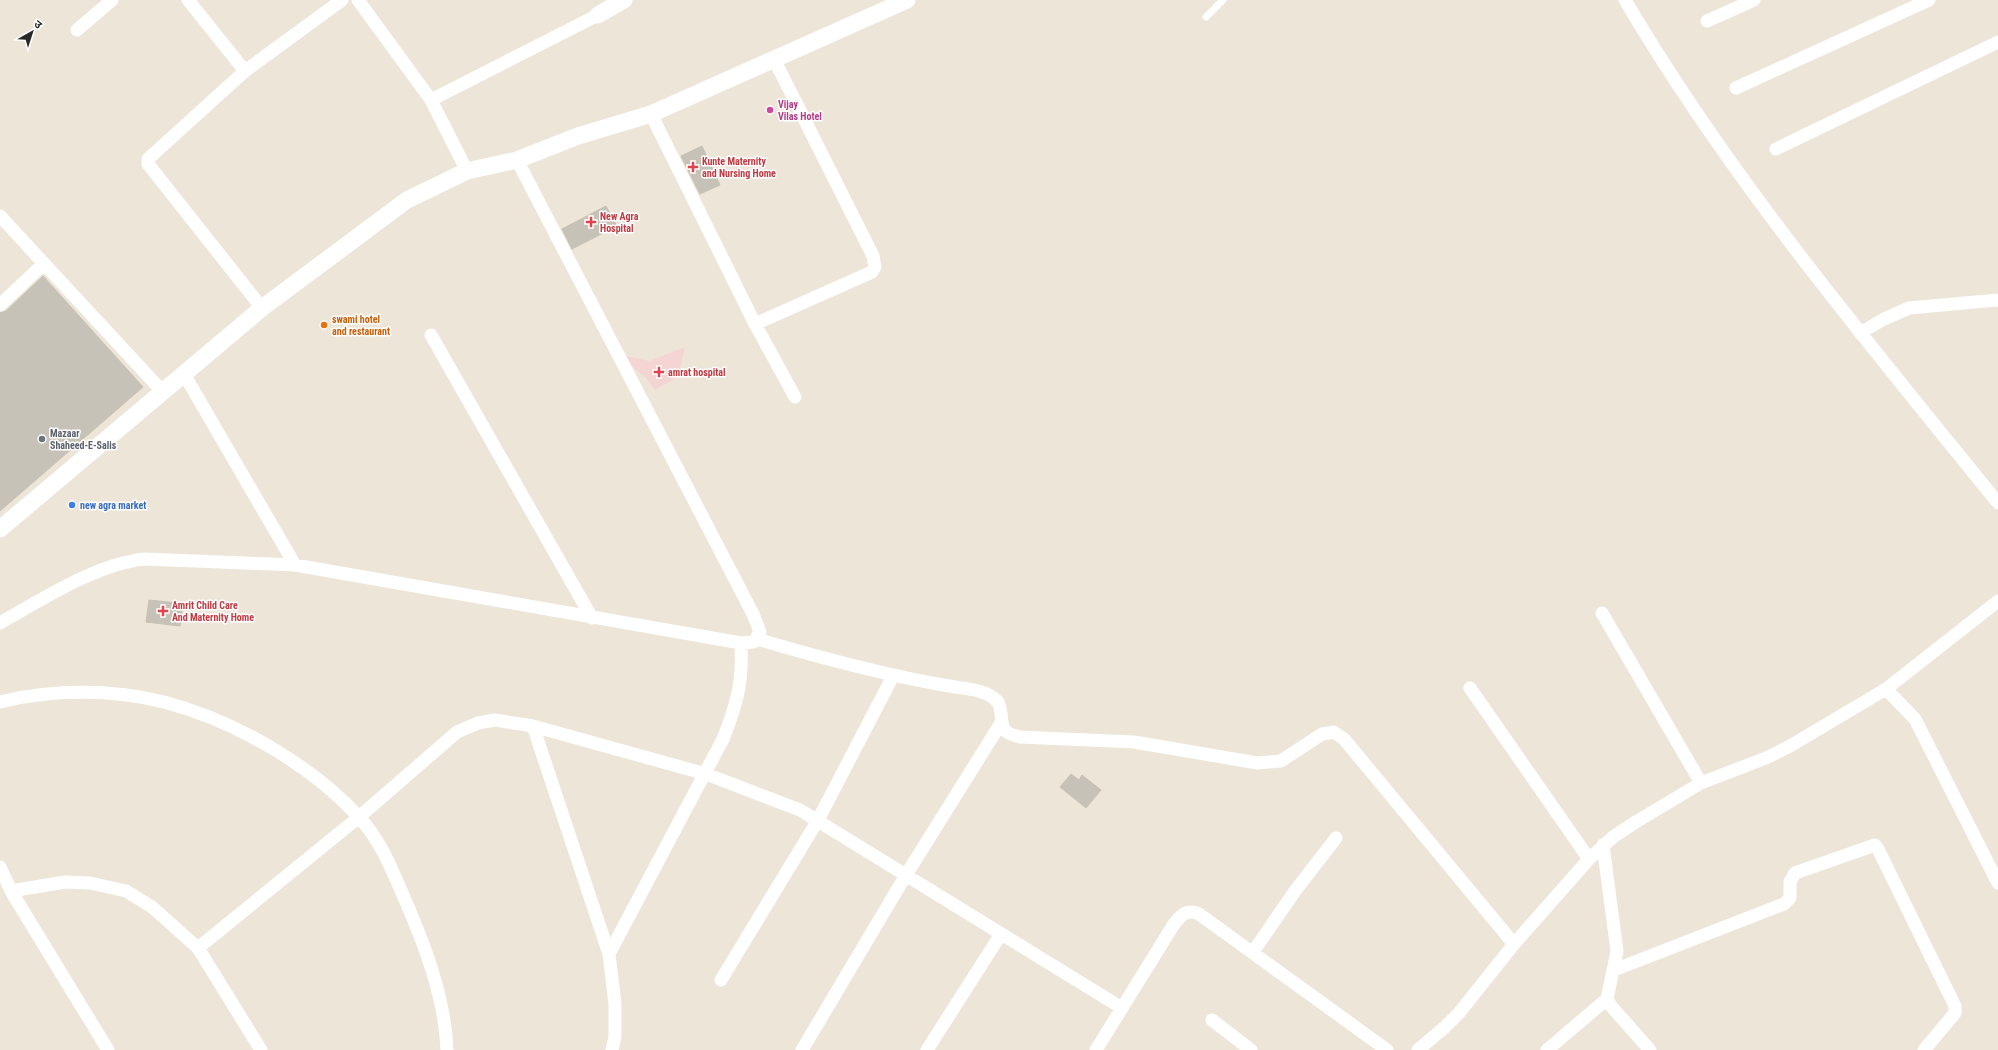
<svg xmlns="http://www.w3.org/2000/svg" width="1998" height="1050" font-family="'Roboto Condensed','Noto Sans Devanagari',sans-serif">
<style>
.medical{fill:#f4d5d4}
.building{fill:#c7c2b8;stroke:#c7c1b2}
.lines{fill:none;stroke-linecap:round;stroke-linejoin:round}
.service{stroke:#fff;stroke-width:7}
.minor{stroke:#fff;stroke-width:13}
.tertiary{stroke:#fff;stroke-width:17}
.hotel-dot{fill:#d1479c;stroke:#fff;stroke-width:1.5}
.health-dot{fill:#e0444e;stroke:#fff;stroke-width:1.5}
.food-dot{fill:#e8710a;stroke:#fff;stroke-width:1.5}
.worship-dot{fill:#6b7280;stroke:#fff;stroke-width:1.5}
.shop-dot{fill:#3f7fe0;stroke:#fff;stroke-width:1.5}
.labels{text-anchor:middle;stroke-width:3;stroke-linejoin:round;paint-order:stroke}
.hotel-label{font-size:10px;font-weight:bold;fill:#b23c85;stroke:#fff;text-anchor:start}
.health-label{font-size:10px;font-weight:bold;fill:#be3a42;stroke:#fff;text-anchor:start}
.food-label{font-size:10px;font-weight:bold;fill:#c56008;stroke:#fff;text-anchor:start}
.worship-label{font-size:10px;font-weight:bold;fill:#5b616d;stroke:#fff;text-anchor:start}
.shop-label{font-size:10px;font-weight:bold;fill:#366cbe;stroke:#fff;text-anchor:start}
</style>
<rect width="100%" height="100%" fill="#ece5d8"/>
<path class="medical" d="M685 347 678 377 655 390 646 378 633 367 626 356 649 361Z"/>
<path class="building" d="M702 146 720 185 700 194 681 156Z
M606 206 617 226 572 249 562 229Z
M43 276 143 387 0 511V313L6 311Z
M149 600 177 603 176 609 182 610 180 626 146 622Z
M1071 774 1079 780 1082 775 1101 790 1086 808 1060 787Z"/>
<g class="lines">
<path class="service" d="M1206 17 1223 0"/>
<path class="minor" d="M188 0 245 71
M358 0 431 100 467 171
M1625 0C1731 180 1867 341 1998 503
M1707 21 1754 0
M77 30 112 0
M1736 88 1929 0
M431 100 598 15
M651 114 755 324 795 397
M1776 149 1998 42
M0 216 163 392
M0 305 37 270 45 265
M262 308 148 164V159L245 71 342 0
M755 324 872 272 875 267 873 256 774 59
M1860 333 1884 319 1909 308 1998 300
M431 335 592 618
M184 374 295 565
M1602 613 1701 783
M0 623C41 600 98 563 145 559L295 565 741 643 754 642 760 632 753 614 517 160
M757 639C821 658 884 675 949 686 965 689 987 689 998 702 1006 719 994 732 1020 737L1134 742 1257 763 1281 761 1322 734 1334 732 1344 739 1514 944
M1470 688 1589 859
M1886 689 1915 719 1998 883
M0 702C51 689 113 689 164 702 233 720 310 764 358 816 379 838 391 867 403 895 424 943 445 997 447 1050
M533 726 609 954 615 1004V1037L612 1050
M1603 845 1617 951 1607 999 1611 1006 1650 1050
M0 867 11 891 108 1050
M11 891 65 882 90 883 126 891 152 907 198 948 261 1050
M198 948 359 817 457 732 478 723 495 720 533 726 706 774 800 810 1122 1008
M1253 952 1295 891 1336 838
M609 954 723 739C737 704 743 682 741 643
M1614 970 1784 904 1790 898V882L1795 873 1875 845 1878 849 1955 1006V1013L1924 1050
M721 980 818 820 893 676
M1212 1020 1251 1050
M802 1050 906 875 1001 723
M927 1050 1001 934
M1096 1050 1174 924C1182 914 1187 909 1199 914L1387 1050
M1418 1050 1445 1027 1459 1013 1514 944 1589 859 1613 837 1634 823 1701 783 1766 758 1790 746 1886 689 1998 601
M1547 1050 1607 999"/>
<path class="tertiary" d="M598 15 624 0
M0 529 262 308 407 200 467 171 517 160 578 136 651 114 907 0"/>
</g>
<circle class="hotel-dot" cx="770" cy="110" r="4"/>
<g class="health-dot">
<path d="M691 161h4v4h4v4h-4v4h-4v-4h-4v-4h4z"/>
<path d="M589 216h4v4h4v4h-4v4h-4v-4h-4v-4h4z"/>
<path d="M657 366h4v4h4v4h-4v4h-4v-4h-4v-4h4z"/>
<path d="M161 605h4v4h4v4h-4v4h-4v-4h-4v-4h4z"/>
</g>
<circle class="food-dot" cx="324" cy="325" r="4"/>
<circle class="worship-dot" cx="42" cy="439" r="4"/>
<circle class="shop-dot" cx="72" cy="505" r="4"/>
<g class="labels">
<g class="hotel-label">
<text x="778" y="108">Vijay<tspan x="778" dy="12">Vilas Hotel</tspan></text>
</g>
<g class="health-label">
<text x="702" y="165">Kunte Maternity<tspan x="702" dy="12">and Nursing Home</tspan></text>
<text x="600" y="220">New Agra<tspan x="600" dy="12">Hospital</tspan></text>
<text x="668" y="376">amrat hospital</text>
<text x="172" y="609">Amrit Child Care<tspan x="172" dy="12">And Maternity Home</tspan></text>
</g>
<g class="food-label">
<text x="332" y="323">swami hotel<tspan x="332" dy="12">and restaurant</tspan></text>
</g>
<g class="worship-label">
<text x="50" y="437">Mazaar<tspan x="50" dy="12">Shaheed-E-Salis</tspan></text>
</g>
<g class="shop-label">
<text x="80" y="509">new agra market</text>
</g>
</g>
<g transform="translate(32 32) rotate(39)" stroke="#ffffff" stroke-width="3" paint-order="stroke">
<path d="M0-3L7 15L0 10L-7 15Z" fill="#282828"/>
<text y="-6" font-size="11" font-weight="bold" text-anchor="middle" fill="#282828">उ</text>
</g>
</svg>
